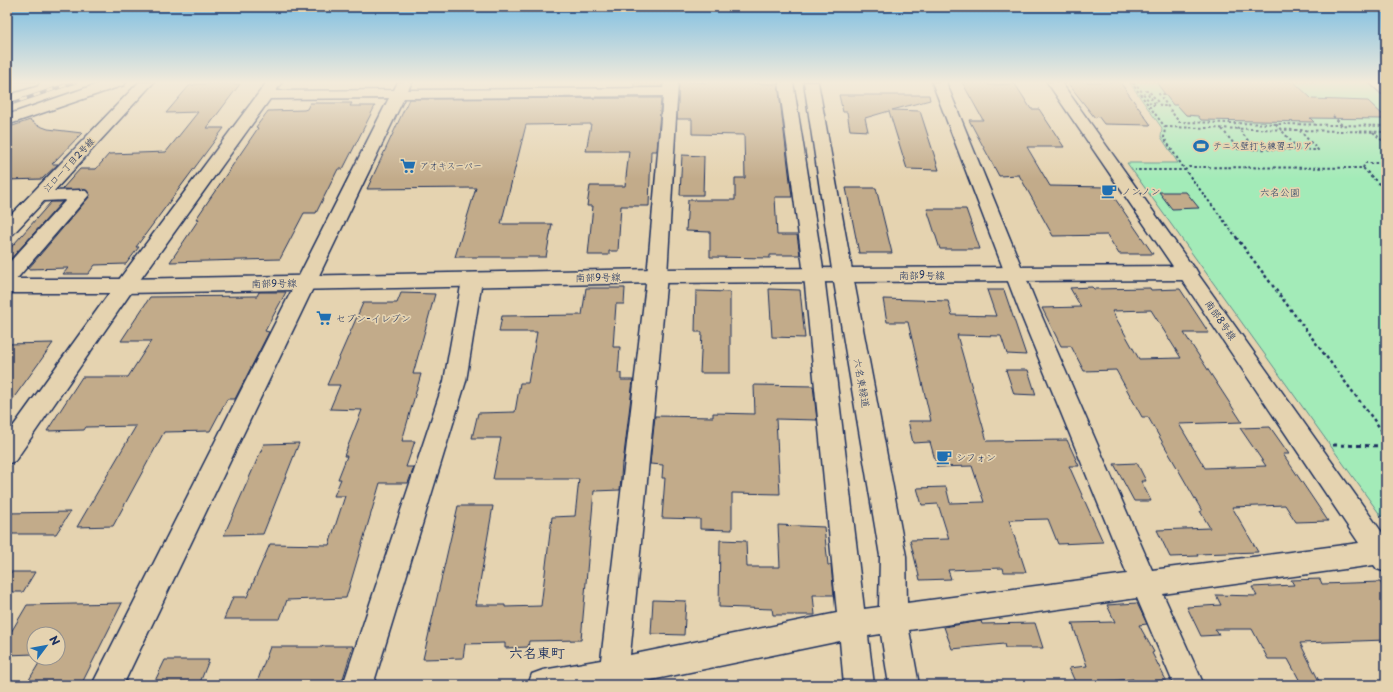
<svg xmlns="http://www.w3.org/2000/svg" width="1393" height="692" font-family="'Playpen Sans','Klee One',sans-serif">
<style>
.green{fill:#a3ebb8;stroke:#5f8d8b}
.building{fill:#c2ab8a;stroke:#1b2f5e;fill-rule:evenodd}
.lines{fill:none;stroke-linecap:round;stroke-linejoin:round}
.minor-casing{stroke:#1b2f5e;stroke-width:3}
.tertiary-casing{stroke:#1b2f5e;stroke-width:3}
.path-far2{stroke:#1b2f5e;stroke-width:2;stroke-dasharray:2.5 2.5;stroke-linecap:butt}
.path-far1{stroke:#1b2f5e;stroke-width:2.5;stroke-dasharray:3 3;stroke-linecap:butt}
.path{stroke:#1b2f5e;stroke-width:3;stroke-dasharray:4 4;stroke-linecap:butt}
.minor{fill:#e5d3b0;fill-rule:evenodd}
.tertiary{fill:#e5d3b0;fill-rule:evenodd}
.rail-casing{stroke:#1b2f5e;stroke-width:3.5}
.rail{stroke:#e5d3b0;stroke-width:2.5;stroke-dasharray:7;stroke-linecap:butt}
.labels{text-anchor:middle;stroke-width:3.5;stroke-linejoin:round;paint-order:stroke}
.far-poi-label{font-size:9px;fill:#1b2f5e;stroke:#e5d3b0;text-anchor:start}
.far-street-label{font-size:9px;fill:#1b2f5e;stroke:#e5d3b0}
.poi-label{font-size:10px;fill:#1b2f5e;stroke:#e5d3b0;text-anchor:start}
.park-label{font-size:10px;fill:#294267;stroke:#e5d3b0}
.street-label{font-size:10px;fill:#1b2f5e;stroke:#e5d3b0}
.near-quarter-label{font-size:14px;font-weight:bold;fill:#1b2f5e;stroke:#e5d3b0}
</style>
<rect width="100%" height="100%" fill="#e5d3b0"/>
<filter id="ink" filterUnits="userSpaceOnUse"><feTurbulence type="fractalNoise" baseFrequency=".025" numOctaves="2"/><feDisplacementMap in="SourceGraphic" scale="8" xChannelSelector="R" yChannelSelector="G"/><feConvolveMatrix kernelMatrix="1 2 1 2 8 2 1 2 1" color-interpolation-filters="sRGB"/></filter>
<g filter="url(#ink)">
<path class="green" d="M1129 82H1368L1386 97V519L1381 516 1127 163H1178L1161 137 1162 128Z"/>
<path class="building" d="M634 82H662V87H634Z
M679 82 778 84 792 197H775L777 235H797L800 255H770V258L710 257V232L686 231 688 200H735V178H745L744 135 692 134V119H677Z
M962 82H985L989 85 1015 84 1031 109H1039L1064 147H1027L1050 186 1107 187 1153 254H1119L1107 235 1053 236 1019 175 999 176 969 120H983Z
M1067 82H1120L1151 125 1104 124 1098 116 1095 118Z
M1156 82H1294L1312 99 1368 101 1386 118 1382 117 1384 119 1310 118 1314 122 1201 120 1198 116 1186 115 1177 105H1173Z
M198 84H240L207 128H224L136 247H139L126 264 95 265 88 274H63L68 268 28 269 90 196 86 190 62 189 80 169H96L109 154 166 152 198 112 166 113 189 86Z
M839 95H929L930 100 892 110 920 111 939 170 907 169 889 111 865 118 868 131 850 130 847 112H843Z
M661 98 657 151H651L649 206H621L618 251H609V255H588L593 206H587L590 186H625L629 151H586L591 124 526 125 501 224H552L546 257H455L476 188 367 189 409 99Z
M310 103H352L350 106H375L343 169H338L316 213H304L280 259 170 262 199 219H196L258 128 256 127 268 111 304 110 307 109Z
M30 120 37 125 48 129 82 133 52 164H58L42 179 7 180V128Z
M682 155 704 156 703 195H680Z
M846 188H876L892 253H859Z
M1159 192H1186L1199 208 1172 209Z
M51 202H62L7 263V252Z
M927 209H966L980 249H940Z
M1092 287 1094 289 1150 288 1151 290 1180 289 1209 333H1184L1242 422 1179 424 1205 468 1266 466 1240 428 1270 427 1289 454H1283L1328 521 1296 522 1285 505 1232 507 1258 552 1197 554 1198 556 1170 557 1157 530 1210 528 1200 511H1202L1148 417H1142L1116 370 1084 371 1071 346H1061L1042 308 1081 307 1070 288ZM1151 310 1181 358 1139 359 1112 311Z
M586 288H625L624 304H616L613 347H620L618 373H621V380H633L623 463H622L620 490 594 491 581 640 529 641 528 647 505 648V643L465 644 463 658 423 659 458 506H493L476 605H505V607L541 606 552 517 575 516 579 479H493L501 438H472L478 413 515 412 520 383H528L537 332H499L502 316 582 315Z
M769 289 800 290 805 338 772 337Z
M987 290H1004L1026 355 1007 354 1001 336 957 335 987 441 1067 440 1079 466H1069L1103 542 1058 544 1048 519 1009 520 1026 572H1004L1003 568 948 570 951 579 920 580 910 540 949 539 938 504 922 505 917 488 946 487 950 503 984 502 972 466 937 467 930 442 913 443 908 421H931L908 322H887L883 299 948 301 952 315 996 316Z
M696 291 730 292V373H700L702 332H695Z
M259 292H286L265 331 269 332 235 399H227L210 431 164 432 113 526 77 527 136 426 86 427 84 430 47 431 82 377H128L151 341H121L150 297 257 296Z
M401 293 435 294 413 374H421L402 441H415L406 467H414L408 483H380L346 598 287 600 280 619H224L233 597H247L270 544 329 545 345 496H334L341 479H338L347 456H344L362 410 330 409 340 385H327L363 303H397Z
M53 343 41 360 7 407V344Z
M1006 370H1028L1036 395 1014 394Z
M754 385 813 386 817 420 776 419 780 494 732 493V530L700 529V519L662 518 665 478H662L663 465 650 464 655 416 713 417V413L755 414Z
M299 443 263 534 224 535 264 444Z
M1137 463 1146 481H1141L1151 501H1134L1114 464Z
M70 512 56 534H7V513Z
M778 525 824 527 828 565H831L834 595H813L815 615H773L772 609 719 607 720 540 746 541 747 567H780Z
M7 572H35L23 592H7Z
M1320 579 1322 584 1380 582 1386 591V640L1300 643 1321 685H1302L1288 659H1268L1252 629H1215L1219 635 1201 636 1187 607 1221 605 1216 595 1257 596 1252 587 1294 585 1291 580Z
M653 600 686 601 684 635 651 634Z
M122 603 81 685H26L42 658H58V634H34V654L7 655V639L27 605Z
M1137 603 1147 624 1139 625 1154 652 1152 653 1166 680 1135 683 1133 679 1076 684 1069 668 1087 666 1072 623 1115 622 1107 605Z
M981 621 982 624 1035 623 1043 648H1005L1004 644 952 649 944 627Z
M323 646H353L341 685H256L270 647H322Z
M165 660H209L199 685H153Z"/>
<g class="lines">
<defs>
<path id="minor" d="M16 82H39L37 85 7 94V85Z
M139 82H154L54 191 80 190 86 191 89 195 14 282 7 283V265L66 200 44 201 13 234 7 236V219Z
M267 82H282L276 91 394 90 398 82H412L408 90 663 88 664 82H678L667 276 630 655 837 613 804 275 779 82H793L824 275 864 609 879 607 880 556 833 276 804 82H818L853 276 906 556 907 603 1127 574 1019 310 932 82H946L1039 310 1152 570 1359 543 1181 278 1047 82H1061L1386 538V572L1377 569 1374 565 1163 594 1204 685H1174L1137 598 909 630 919 685H889L881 634 868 636 874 685H844L840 641 627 685H528L532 674 543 670 601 660 647 276 663 96 404 98 123 685H92L389 98 270 99 132 291 15 461 7 464V435L118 281Z
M472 274 479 275 482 280 466 381 373 685H343L444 381 462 280 465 275Z"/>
<path id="tertiary" d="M103 82H126L124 85 7 125V115Z
M1369 82H1386V95L1381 93Z
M1188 266 1195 268 1198 273 1195 278 1188 280 657 283 125 293H7V279H125L657 269Z"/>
</defs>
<use href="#minor" class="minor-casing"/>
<use href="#tertiary" class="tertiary-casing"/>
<path class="path-far2" d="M1131 82 1165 127 1164 138 1185 170H1135
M1133 84H1136L1152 105H1156L1146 91H1149L1161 106H1168
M1165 94H1159L1179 122 1386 126
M1333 116 1342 125
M1234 123 1255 149
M1276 124 1298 149
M1165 127 1386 132
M1222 129 1238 149 1318 150 1300 131
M1373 132 1386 144
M1363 168 1365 163H1386
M1237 238 1185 170 1189 167 1363 168 1386 191"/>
<path class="path-far1" d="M1236 237 1386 436"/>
<path class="path" d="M1333 445 1386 446"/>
<use href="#minor" class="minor"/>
<use href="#tertiary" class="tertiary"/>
<defs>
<path id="rail" d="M7 105 75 82"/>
</defs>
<use href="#rail" class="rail-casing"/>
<use href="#rail" class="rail"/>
</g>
</g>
<linearGradient id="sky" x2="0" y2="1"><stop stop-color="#7dbee2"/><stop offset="0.46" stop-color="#f3ebdb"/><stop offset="1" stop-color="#f3ebdb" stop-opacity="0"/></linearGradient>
<rect width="1393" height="179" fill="url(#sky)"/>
<defs>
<symbol id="stadium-bare" viewBox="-9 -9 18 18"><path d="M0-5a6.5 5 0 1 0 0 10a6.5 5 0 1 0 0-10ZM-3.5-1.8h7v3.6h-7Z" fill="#1f6fb2" stroke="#e5d3b0" stroke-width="2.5" paint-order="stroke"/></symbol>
<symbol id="supermarket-bare" viewBox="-9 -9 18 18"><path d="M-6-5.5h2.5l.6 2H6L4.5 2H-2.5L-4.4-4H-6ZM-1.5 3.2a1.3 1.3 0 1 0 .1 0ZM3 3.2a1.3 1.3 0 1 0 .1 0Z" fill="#1f6fb2" stroke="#e5d3b0" stroke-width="2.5" paint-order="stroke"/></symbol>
<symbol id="cafe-bare" viewBox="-9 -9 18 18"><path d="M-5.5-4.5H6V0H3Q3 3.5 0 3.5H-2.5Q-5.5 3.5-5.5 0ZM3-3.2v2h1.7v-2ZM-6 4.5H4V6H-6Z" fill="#1f6fb2" stroke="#e5d3b0" stroke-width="2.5" paint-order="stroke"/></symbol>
</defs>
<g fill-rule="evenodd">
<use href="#stadium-bare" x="1190" y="135" width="22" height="22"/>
<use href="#supermarket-bare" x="397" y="155" width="22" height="22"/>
<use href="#cafe-bare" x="1098" y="180" width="22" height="22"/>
<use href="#supermarket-bare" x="313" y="307" width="22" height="22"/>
<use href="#cafe-bare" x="933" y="446" width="22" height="22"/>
</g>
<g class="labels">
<g class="far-poi-label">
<text x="1213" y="149">テニス壁打ち練習エリア</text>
<text x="420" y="169">アオキスーパー</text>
</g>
<g class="far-street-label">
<text transform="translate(69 165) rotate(-47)" y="3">江口一丁目2号線</text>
</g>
<g class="poi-label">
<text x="1121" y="195">ノンノン</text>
<text x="336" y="322">セブン-イレブン</text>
<text x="956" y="461">シフォン</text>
</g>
<g class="park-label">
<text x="1280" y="196">六名公園</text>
</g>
<g class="street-label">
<text x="922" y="279">南部9号線</text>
<text transform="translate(598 277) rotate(-1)" y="4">南部9号線</text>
<text transform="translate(274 283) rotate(-1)" y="4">南部9号線</text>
<text transform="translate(1221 320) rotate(55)" y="4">南部8号線</text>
<text transform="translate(862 383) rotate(80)" y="4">六名東緑道</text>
</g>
<g class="near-quarter-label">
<text x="537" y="658">六名東町</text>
</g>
</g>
<rect width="1393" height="692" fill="none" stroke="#e5d3b0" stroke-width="24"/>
<rect x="12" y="12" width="1369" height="668" fill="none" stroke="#1b2f5e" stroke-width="1.5" filter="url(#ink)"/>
<g transform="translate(46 646) rotate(58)"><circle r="19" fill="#e5d3b0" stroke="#94918f"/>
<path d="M0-3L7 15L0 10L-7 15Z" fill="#1f6fb2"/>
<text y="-6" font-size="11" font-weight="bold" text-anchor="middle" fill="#1b2f5e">N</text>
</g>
</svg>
